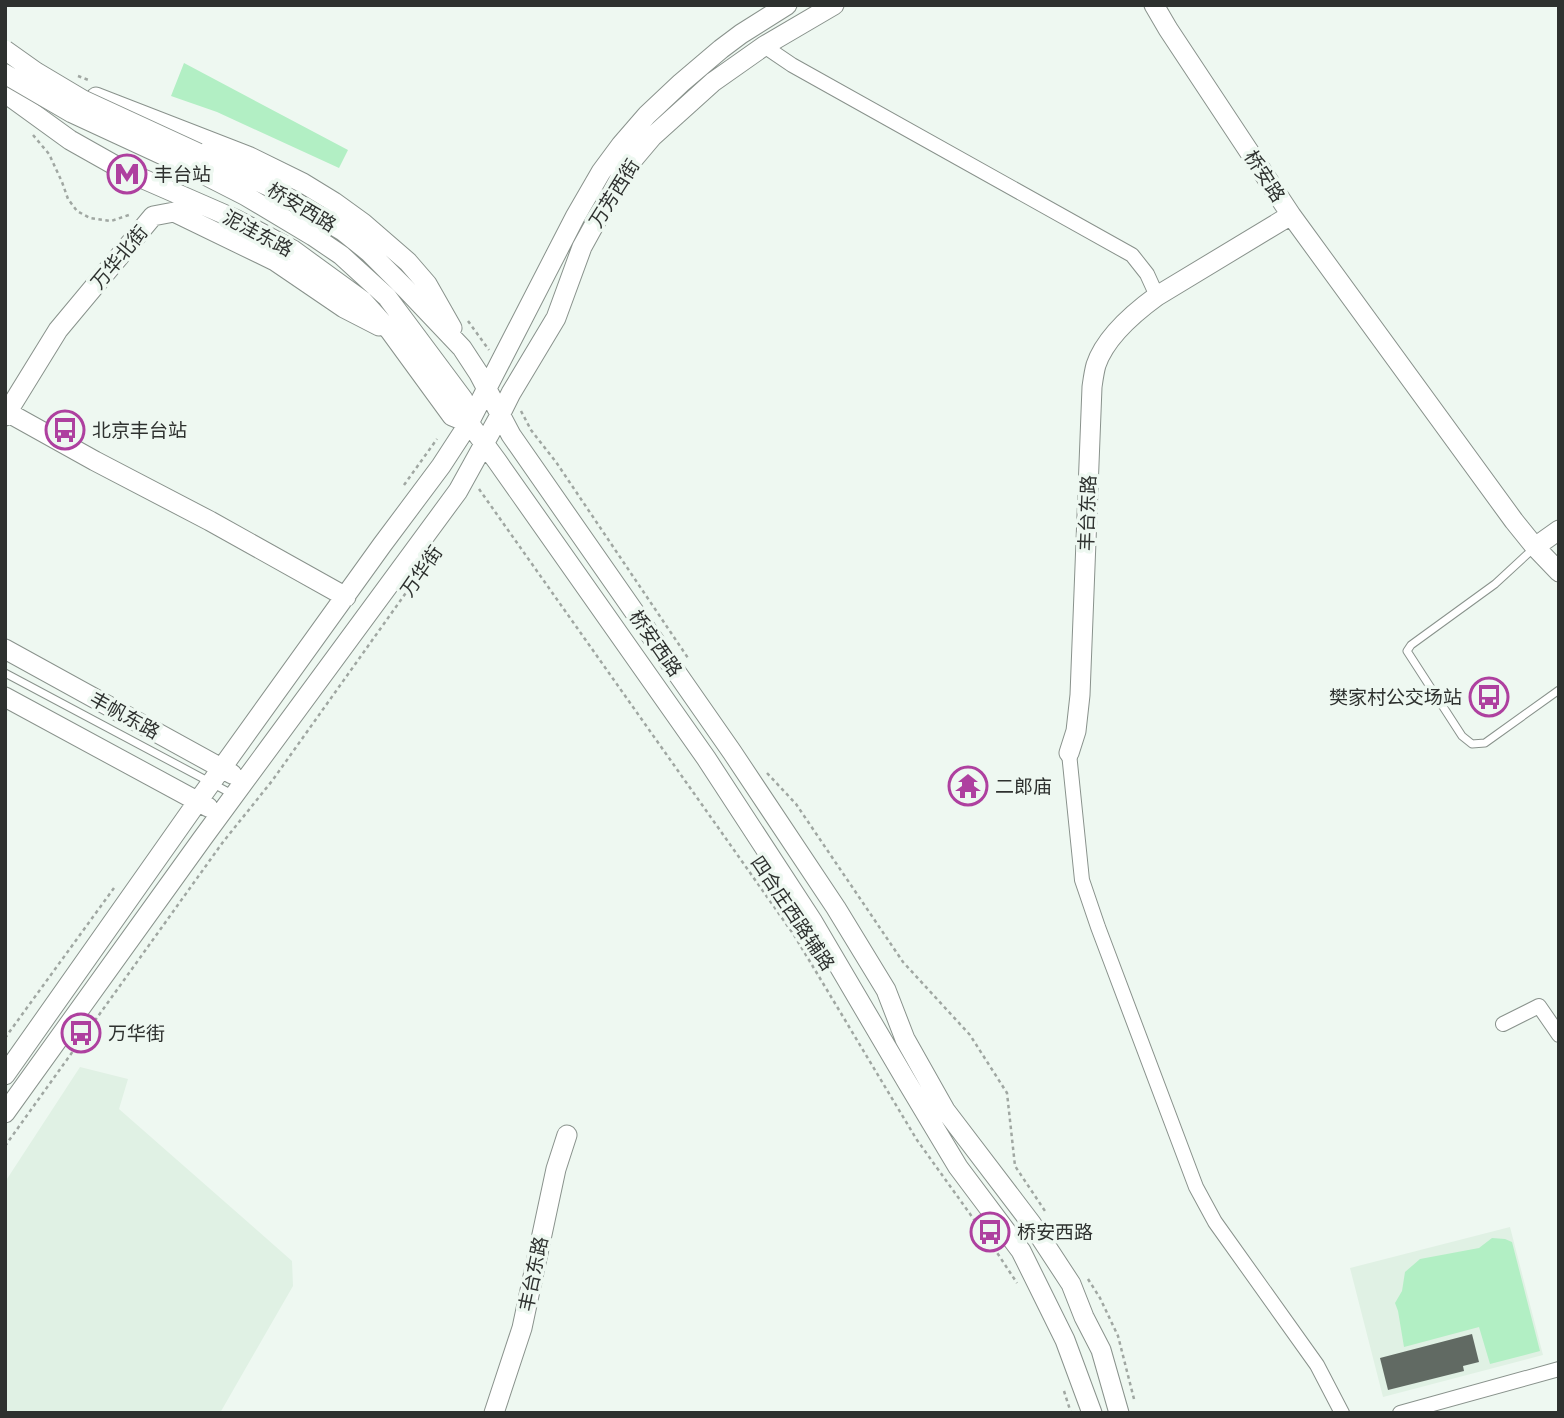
<svg xmlns="http://www.w3.org/2000/svg" width="1564" height="1418" font-family="Barlow,'Noto Sans SC',sans-serif">
<style>
.built{fill:#e0f1e4}
.green{fill:#b2efc4}
.building{fill:#616a63}
.lines{fill:none;stroke-linecap:round;stroke-linejoin:round}
.lane-casing{stroke:#89928c;stroke-width:9}
.street-casing{stroke:#89928c;stroke-width:16}
.secondary-casing{stroke:#89928c;stroke-width:21}
.path{stroke:#a0a7a2;stroke-width:2.5;stroke-dasharray:3.5 3.5;stroke-linecap:butt}
.lane{stroke:#fff;stroke-width:7}
.street{stroke:#fff;stroke-width:14}
.secondary{stroke:#fff;stroke-width:19}
.secondary-bridge-casing{stroke:#89928c;stroke-width:21;stroke-linecap:butt}
.secondary-bridge{stroke:#fff;stroke-width:19}
.labels{text-anchor:middle;stroke-width:7;stroke-linejoin:round;paint-order:stroke}
.poi-label{font-size:19px;fill:#2e312f;stroke:#eef8f1;text-anchor:start}
.street-label{font-size:19px;fill:#2e312f;stroke:#eef8f1}
</style>
<rect width="100%" height="100%" fill="#eef8f1"/>
<path class="built" d="M80 1067 128 1079 119 1109 292 1261 293 1286 220 1413H5V1182Z
M1510 1227 1543 1355 1383 1397 1350 1268Z"/>
<path class="green" d="M184 63 348 150 339 168 217 112 171 96Z
M1492 1238 1505 1239 1512 1242 1540 1351 1490 1364 1479 1327 1404 1347 1398 1311 1395 1303 1402 1291 1405 1272 1420 1259 1479 1248Z"/>
<path class="building" d="M1472 1334 1479 1362 1463 1366 1464 1371 1388 1390 1380 1358Z"/>
<g class="lines">
<defs>
<path id="lane" d="M1534 548 1495 584 1411 645 1407 651 1462 736 1472 744 1485 743 1559 690
M5 673 234 795"/>
<path id="street" d="M764 46 792 65 1132 255 1147 274 1157 296
M1069 753 1082 880 1098 927 1196 1187 1215 1222 1317 1365 1342 1413
M1503 1024 1539 1006 1559 1035
M1400 1413 1559 1369"/>
<path id="secondary" d="M5 93 70 140 125 171 235 219 293 250 363 301 390 331 452 416 469 423
M96 97 248 156 303 183 334 202 363 223 408 262 427 284 452 328
M198 153 272 188 343 231 369 252 406 289 462 348 479 374 511 435 732 752 836 908 886 990 905 1039 945 1110 1031 1223 1071 1284 1084 1317 1101 1350 1119 1413
M193 169 246 196 313 236 341 255 387 297 463 399 469 423 497 461 706 758 813 922 907 1082 958 1167 1021 1251 1065 1340 1092 1413
M1291 215 1514 521 1535 547 1559 572
M7 412 95 461 210 521 346 597
M5 416 58 330 153 216 174 212 275 261 344 308 379 326
M1535 547 1559 530
M5 649 232 774
M5 697 208 807
M1069 753 1076 731 1080 695 1092 387C1093 380 1094 372 1096 365 1105 338 1135 312 1157 296L1291 215 1168 29 1154 5
M5 1075 198 801 382 545 441 466 469 423 575 217 601 172 621 145 647 115 681 83 721 49 741 34 787 5
M5 1113 202 839 458 491 500 415 511 393 556 318 582 247 625 169 652 137 713 82 764 46 834 5
M494 1413 522 1328 556 1169 567 1135"/>
</defs>
<use href="#lane" class="lane-casing"/>
<use href="#street" class="street-casing"/>
<use href="#secondary" class="secondary-casing"/>
<path class="path" d="M78 76 91 81
M33 135 49 154 62 182 68 199 77 211 90 218 111 221 132 214
M468 321 489 350
M521 411 531 430 556 462 688 658
M404 485 437 439
M479 489 794 935 917 1140 988 1239 1017 1283
M767 773 796 804 903 962 970 1035 1007 1093 1015 1166 1045 1211
M5 1038 114 888
M5 1146 223 842 272 781 430 559
M1088 1279 1100 1298 1118 1336 1134 1399
M1064 1391 1071 1413"/>
<use href="#lane" class="lane"/>
<use href="#street" class="street"/>
<use href="#secondary" class="secondary"/>
<defs>
<path id="secondary-bridge" d="M5 50 36 72 83 100 198 153
M5 74 72 113 193 169"/>
</defs>
<use href="#secondary-bridge" class="secondary-bridge-casing"/>
<use href="#secondary-bridge" class="secondary-bridge"/>
</g>
<defs>
<symbol id="metro-ring" viewBox="-11 -11 22 22"><circle r="9.5" fill="#eef8f1" stroke="#ae409f" stroke-width="1.5"/><path d="M-5.5 5V-5H-3L0 0L3-5H5.5V5H3V-.5L0 4L-3-.5V5Z" fill="#ae409f"/></symbol>
<symbol id="bus-ring" viewBox="-11 -11 22 22"><circle r="9.5" fill="#eef8f1" stroke="#ae409f" stroke-width="1.5"/><path d="M-5-6H5V4H4V6H2V4H-2V6H-4V4H-5ZM-3.5-4V0h7V-4ZM-3.5 1.2v1.5H-2V1.2ZM2 1.2v1.5H3.5V1.2Z" fill="#ae409f"/></symbol>
<symbol id="temple-ring" viewBox="-11 -11 22 22"><circle r="9.5" fill="#eef8f1" stroke="#ae409f" stroke-width="1.5"/><path d="M0-6L5-2H3V0L6.5 2.5H4V6H1.5V3h-3V6H-4V2.5H-6.5L-3 0V-2H-5Z" fill="#ae409f"/></symbol>
</defs>
<g fill-rule="evenodd">
<use href="#metro-ring" x="105" y="152" width="44" height="44"/>
<use href="#bus-ring" x="43" y="408" width="44" height="44"/>
<use href="#bus-ring" x="1467" y="675" width="44" height="44"/>
<use href="#temple-ring" x="946" y="764" width="44" height="44"/>
<use href="#bus-ring" x="59" y="1011" width="44" height="44"/>
<use href="#bus-ring" x="968" y="1210" width="44" height="44"/>
</g>
<g class="labels">
<g class="poi-label">
<text x="154" y="181">丰台站</text>
<text x="92" y="437">北京丰台站</text>
<text x="1462" y="704" text-anchor="end">樊家村公交场站</text>
<text x="995" y="793">二郎庙</text>
<text x="108" y="1040">万华街</text>
<text x="1017" y="1239">桥安西路</text>
</g>
<g class="street-label">
<text transform="translate(1265 176) rotate(57)" y="7">桥安路</text>
<text transform="translate(614 193) rotate(-58)" y="7">万芳西街</text>
<text transform="translate(302 207) rotate(31)" y="7">桥安西路</text>
<text transform="translate(258 233) rotate(28)" y="7">泥洼东路</text>
<text transform="translate(119 257) rotate(-50)" y="7">万华北街</text>
<text transform="translate(1087 513) rotate(-88)" y="7">丰台东路</text>
<text transform="translate(421 571) rotate(-55)" y="7">万华街</text>
<text transform="translate(656 643) rotate(55)" y="7">桥安西路</text>
<text transform="translate(125 715) rotate(29)" y="7">丰帆东路</text>
<text transform="translate(793 913) rotate(56)" y="7">四合庄西路辅路</text>
<text transform="translate(533 1274) rotate(-78)" y="7">丰台东路</text>
</g>
</g>
<rect width="1564" height="1418" fill="none" stroke="#2e312f" stroke-width="14"/>
</svg>
